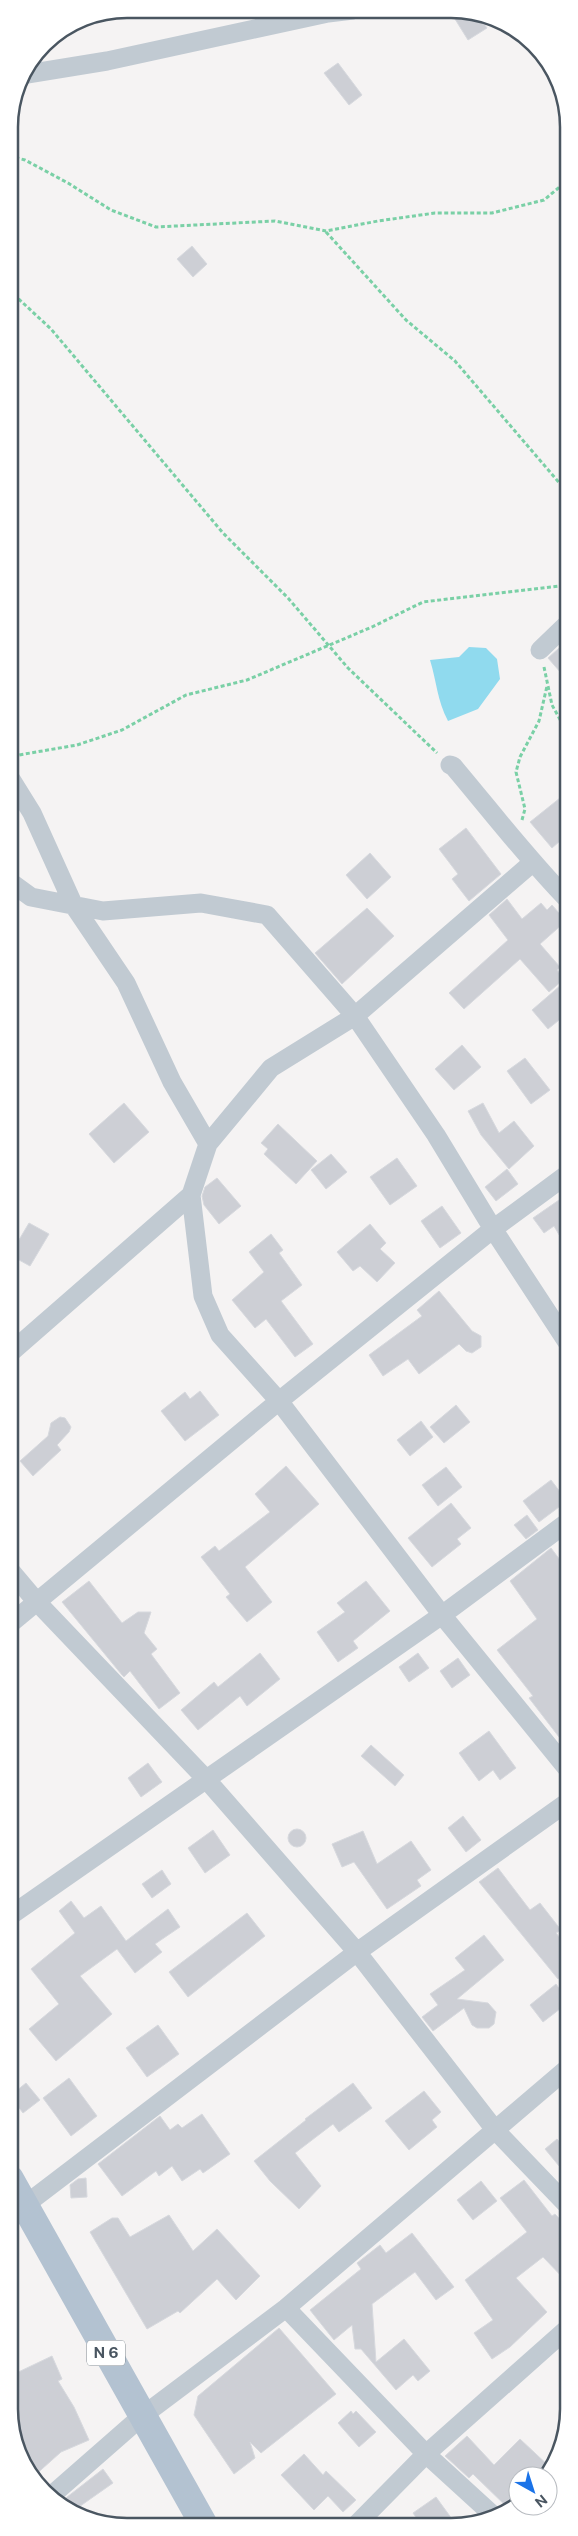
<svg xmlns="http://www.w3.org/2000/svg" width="578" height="2536" font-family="'Public Sans',sans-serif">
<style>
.water{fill:#90daee}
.building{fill:#cdcfd5;stroke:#d7d9de}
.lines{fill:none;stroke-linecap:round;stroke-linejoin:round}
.path{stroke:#7ad0a6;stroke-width:3;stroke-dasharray:4 2.5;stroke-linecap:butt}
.street{stroke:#c1cad2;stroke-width:19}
.primary{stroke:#b3c2d1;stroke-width:28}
.labels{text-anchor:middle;stroke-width:4.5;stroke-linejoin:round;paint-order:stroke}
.shield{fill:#fff;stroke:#808990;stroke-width:1}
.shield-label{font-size:15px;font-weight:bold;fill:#4a5661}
.rim{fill:none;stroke:#4a5661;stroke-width:2.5}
</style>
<rect width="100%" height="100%" fill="#f5f3f3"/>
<path class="water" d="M469 647 486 648 497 659 500 679 478 709 448 721C437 700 437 683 430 660L459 657Z"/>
<path class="building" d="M450 11H475L487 28 468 40Z
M338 63 362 95 349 105 324 73Z
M192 246 207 264 193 277 177 259Z
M568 640V681L548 658Z
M560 798 568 808V834L552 848 530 822Z
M466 828 501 874 469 901 452 879 458 874 439 849Z
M370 853 391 877 367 899 346 875Z
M507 899 522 919 541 903 547 910 552 905 566 921 540 944 560 967 557 970 564 979 549 992 520 959 464 1009 449 993 508 940 489 915Z
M367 908 394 936 342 984 315 953Z
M561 985 569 993V1012L548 1029 532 1010Z
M462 1045 481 1067 454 1090 435 1069Z
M525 1058 550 1090 531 1104 507 1071Z
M124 1103 149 1132 114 1163 89 1134Z
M483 1103 499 1133 514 1121 534 1146 509 1169 481 1135 468 1111Z
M278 1124 317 1161 296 1184 264 1154 268 1149 261 1143Z
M331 1154 347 1172 326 1189 311 1170Z
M397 1158 417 1186 390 1205 370 1177Z
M507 1169 518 1184 496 1201 485 1187Z
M217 1178 241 1206 219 1224 204 1205 202 1196 205 1187Z
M559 1200 569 1213V1252L554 1226 544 1233 533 1218Z
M442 1206 461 1233 440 1248 421 1221Z
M29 1223 49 1234 30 1266 10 1255Z
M370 1224 386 1243 380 1249 395 1263 377 1282 360 1266 353 1271 337 1252Z
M271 1234 283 1250 279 1253 302 1285 281 1301 313 1344 295 1357 266 1319 255 1328 232 1300 264 1272 249 1252Z
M439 1291 472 1331 481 1336V1347L472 1353 466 1351 459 1344 419 1374 408 1359 383 1376 369 1355 422 1316 417 1310Z
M200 1391 219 1415 185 1441 161 1411 185 1392 190 1399Z
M456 1405 470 1422 444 1443 430 1427Z
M60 1417 65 1418 71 1427 69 1432 57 1445 61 1450 33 1476 20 1461 48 1436 51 1423Z
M421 1421 433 1437 410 1456 397 1440Z
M286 1466 319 1504 245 1567 272 1602 247 1622 226 1597 230 1594 201 1557 215 1546 219 1551 270 1512 255 1494Z
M446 1467 462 1487 438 1506 422 1485Z
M551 1480 567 1501 539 1522 523 1501Z
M451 1503 471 1528 457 1539 461 1544 432 1567 408 1538Z
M527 1515 538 1530 526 1539 514 1525Z
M551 1548 569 1572V1750L529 1698 533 1696 497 1650 537 1619 510 1581Z
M89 1581 122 1623 138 1612H151L144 1633 157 1649 151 1654 180 1693 159 1709 130 1671 124 1677 122 1675 62 1602Z
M366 1581 390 1611 353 1641 358 1648 338 1662 317 1632 345 1612 337 1603Z
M260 1653 280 1679 247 1706 240 1696 198 1730 181 1710 214 1682 218 1687Z
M418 1653 429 1668 409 1682 399 1667Z
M458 1658 470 1675 452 1688 440 1671Z
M489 1731 516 1768 500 1780 493 1770 479 1781 459 1753Z
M371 1745 404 1775 395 1786 361 1756Z
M148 1763 162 1782 141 1797 128 1778Z
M463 1816 481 1840 466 1852 448 1828Z
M288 1838a9 9 0 1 1 18 0a9 9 0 1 1-18 0Z
M213 1830 230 1855 205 1873 188 1848Z
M363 1831 377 1864 411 1841 431 1870 417 1880 421 1886 387 1909 354 1862 342 1867 332 1844Z
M498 1868 530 1910 540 1903 561 1930 556 1933 569 1949V1970L558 1979 479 1882Z
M162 1870 171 1884 152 1898 142 1884Z
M71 1901 84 1918 101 1906 126 1941 168 1909 180 1927 155 1944 162 1952 135 1973 117 1949 80 1976 112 2014 56 2061 29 2029 59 2004 31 1969 75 1933 59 1911Z
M247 1913 265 1936 188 1997 169 1972Z
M484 1935 504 1960 457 1999 488 2003 496 2012 494 2024 489 2028H477L472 2025 464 2008 433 2031 422 2017 438 2005 430 1994 465 1970 455 1958Z
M556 1984 569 2002 543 2022 530 2005Z
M158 2025 179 2054 147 2077 126 2048Z
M69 2078 97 2116 71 2136 43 2098Z
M26 2083 40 2100 23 2113 10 2096Z
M353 2083 372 2108 339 2132 333 2124 295 2153 321 2186 299 2209 270 2181 254 2161 306 2120 305 2119Z
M424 2091 441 2112 432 2120 437 2127 409 2150 385 2121Z
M202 2114 230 2154 203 2173 200 2169 182 2181 172 2166 159 2176 156 2171 122 2196 98 2164 160 2116 170 2130 178 2124 182 2128Z
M557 2139 569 2153V2178L545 2149Z
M86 2178 87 2197 71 2198 70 2185 78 2179Z
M524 2180 552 2216 555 2214 569 2229V2284L543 2257 516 2278 547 2312 510 2347 492 2359 474 2333 493 2320 465 2280 527 2232 500 2198Z
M481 2181 497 2201 473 2220 457 2200Z
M169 2215 193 2251 217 2229 260 2276 236 2300 217 2279 180 2313 178 2311 147 2329 90 2232 112 2218H118L130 2237Z
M412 2233 454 2287 436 2300 415 2272 372 2304 376 2362 404 2339 430 2371 418 2381 413 2375 396 2390 361 2349H355L352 2325 334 2340 310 2310 361 2269 357 2263 380 2245 386 2253Z
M279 2328 336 2394 261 2453 250 2442 255 2458 234 2474 194 2415 198 2396Z
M52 2356 62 2379 58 2381 74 2407 89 2440 61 2452 33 2477 10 2426V2376Z
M351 2411 353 2414 356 2411 376 2432 359 2447 338 2423Z
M467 2436 494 2465 520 2439 552 2469 547 2476H518V2505L511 2511 473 2474 469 2478 445 2456Z
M304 2454 323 2475 326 2471 356 2500 343 2512 328 2496 314 2510 281 2475Z
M103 2469 113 2483 76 2509 62 2501Z
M436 2497 452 2519 442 2526H422L413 2513Z"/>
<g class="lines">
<path class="path" d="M9 156 25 160 68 183 111 210 156 227 275 221 326 231 378 221 435 213H492L544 200 568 180
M326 232 406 320 455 361 568 493
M9 290 51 329 223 533 288 598 348 668 437 753
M544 667 552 705 568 734
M13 756 77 745 122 730 186 695 247 680 372 627 423 602 568 585
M522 820 525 809 516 772 520 757 539 721 547 686"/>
<path class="street" d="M21 75 107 61 328 13 353 10
M540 650 568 623
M450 765 453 766C491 811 527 858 568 900
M9 776 32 813 74 906 126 983 172 1082 208 1144
M9 881 31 897 103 911 201 903 267 915 355 1016 436 1135 493 1229 569 1345
M191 1195 203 1296 220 1335 279 1401 442 1615 569 1771
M9 1354 191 1195 208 1144 271 1068 355 1016 532 863
M9 1569 36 1601 206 1779 357 1952 496 2131 569 2207
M10 1624 279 1401 493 1229 569 1173
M10 1916 442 1615 569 1521
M10 2220 25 2205 357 1952 569 1801
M286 2308 426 2454 495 2517
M52 2495 141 2417 286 2308 569 2067
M355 2526 426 2454 569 2327"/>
<path class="primary" d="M10 2179 204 2525"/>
</g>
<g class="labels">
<rect class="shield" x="87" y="2340.5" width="38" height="25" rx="4"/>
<g class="shield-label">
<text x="106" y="2358">N 6</text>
</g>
</g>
<path d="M0 0H578V2536H0ZM127 18H451A109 109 0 0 1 560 127V2409A109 109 0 0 1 451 2518H127A109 109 0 0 1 18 2409V127A109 109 0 0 1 127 18Z" fill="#fff" fill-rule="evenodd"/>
<path class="rim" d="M127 18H451A109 109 0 0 1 560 127V2409A109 109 0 0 1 451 2518H127A109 109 0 0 1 18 2409V127A109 109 0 0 1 127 18Z"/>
<g transform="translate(533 2491) rotate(141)"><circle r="24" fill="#ffffff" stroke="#b7bbc0"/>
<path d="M0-4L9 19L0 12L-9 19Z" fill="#1a73e8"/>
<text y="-8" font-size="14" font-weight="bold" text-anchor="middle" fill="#4a5661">N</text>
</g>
</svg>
